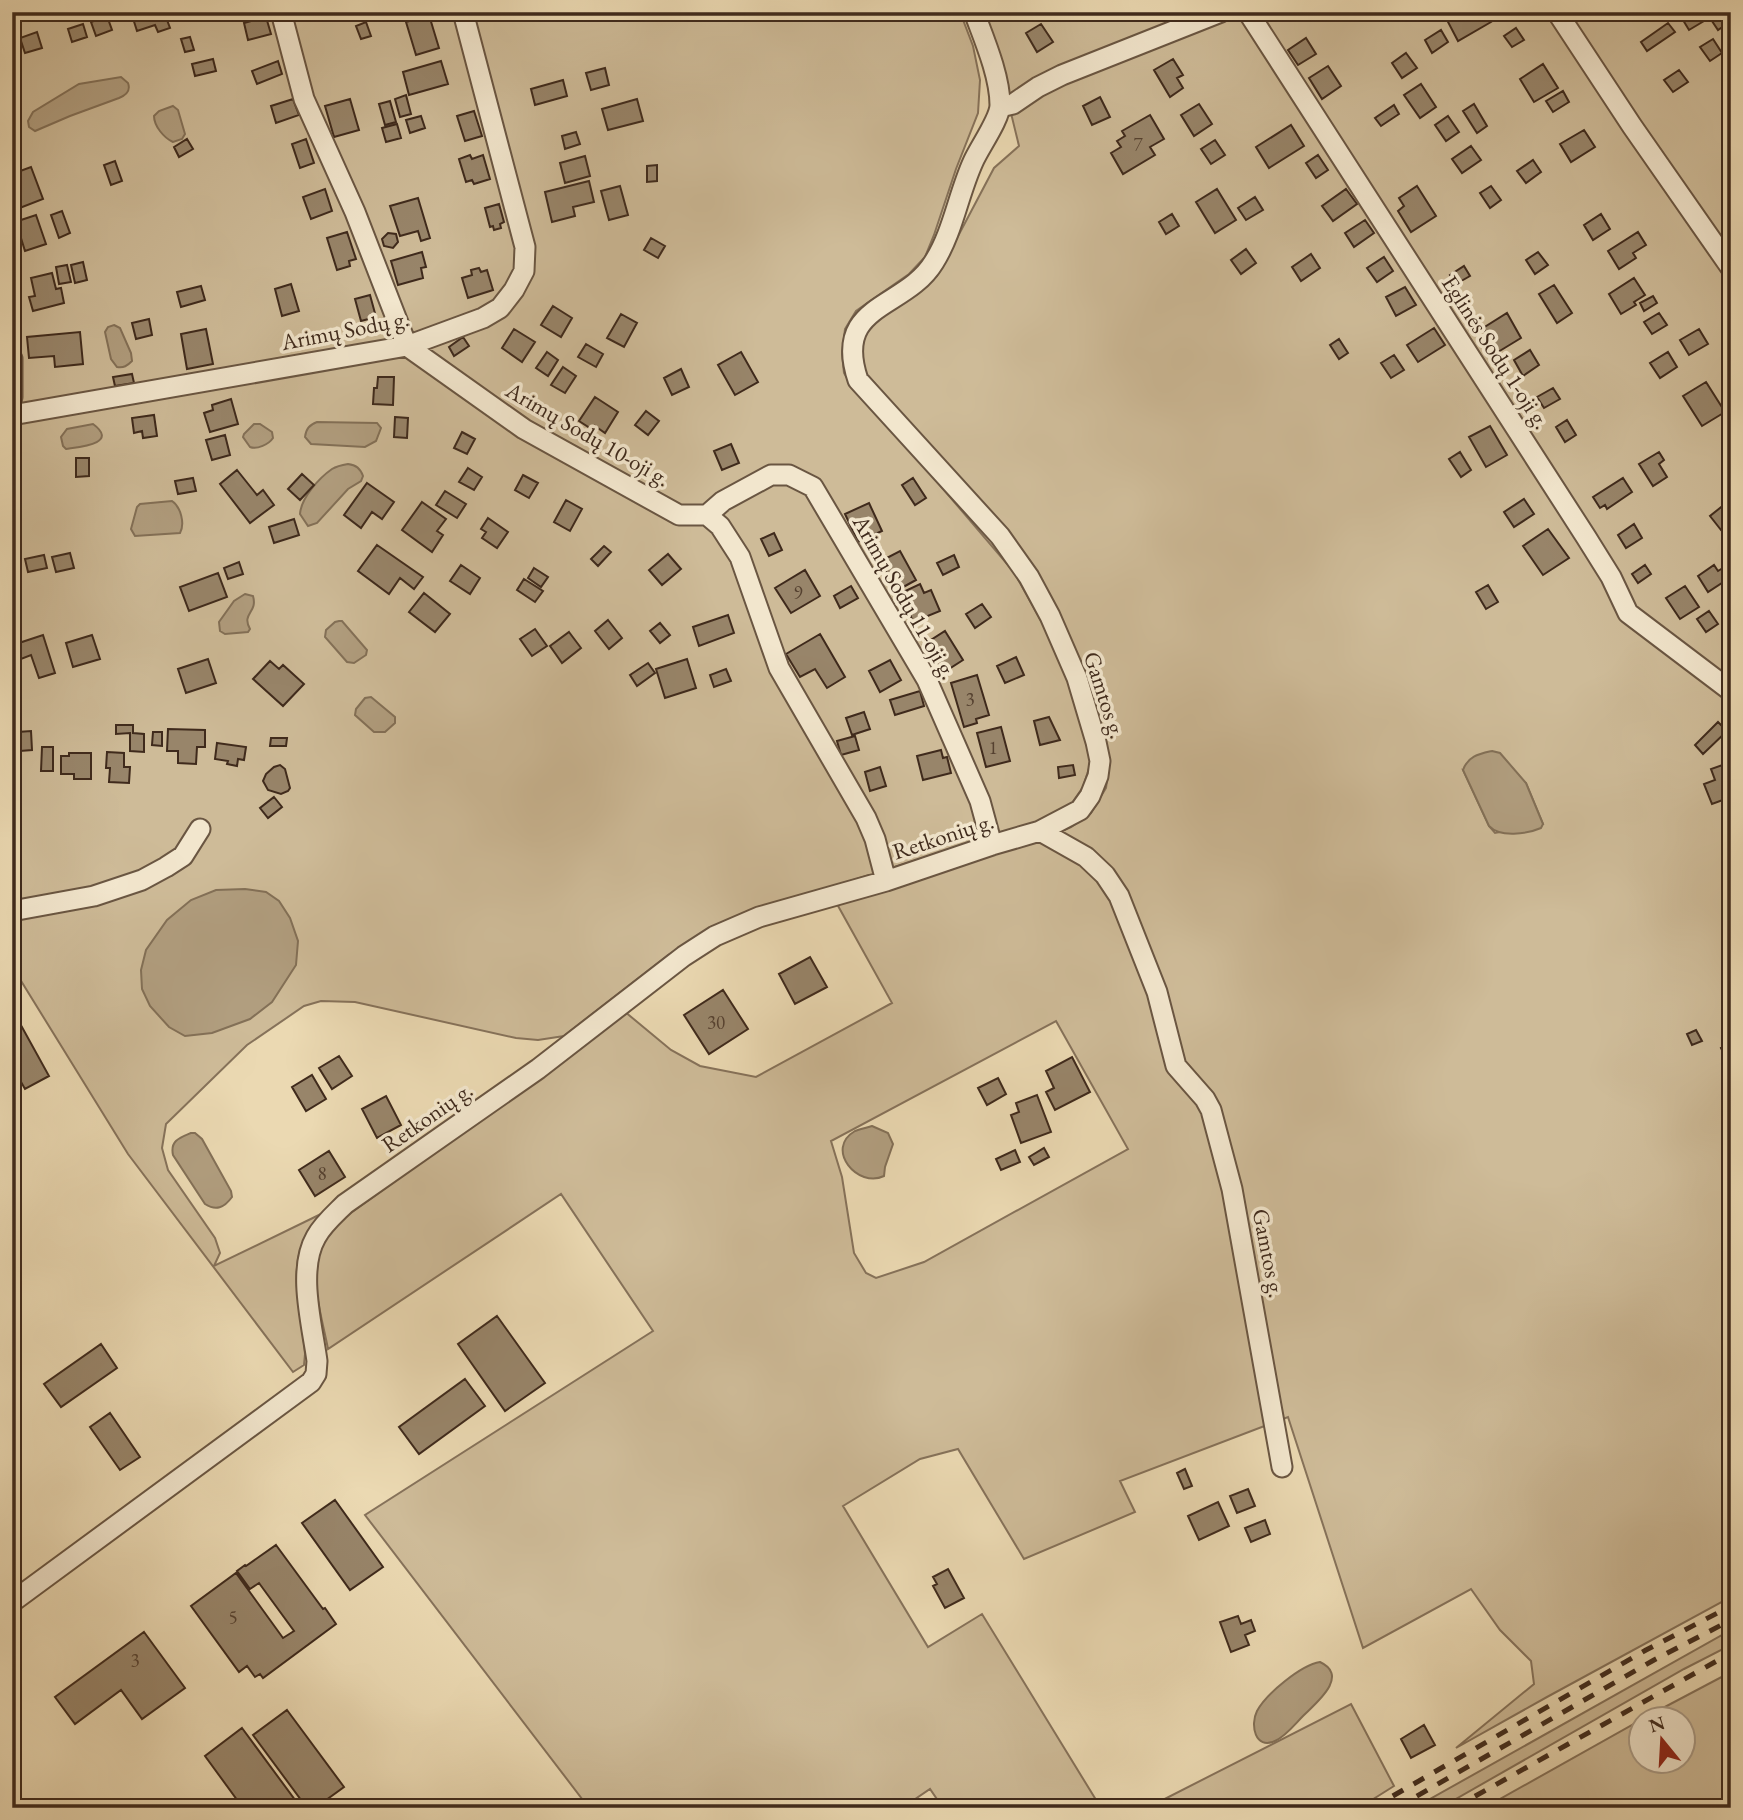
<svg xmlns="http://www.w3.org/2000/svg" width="1743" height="1820" font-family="'EB Garamond',serif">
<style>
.green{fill:#cebb98;stroke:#86725a;stroke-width:2;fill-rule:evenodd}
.water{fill:#b19e7f;stroke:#837057;stroke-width:2}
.building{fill:#98856a;stroke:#3f2a1c;stroke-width:2}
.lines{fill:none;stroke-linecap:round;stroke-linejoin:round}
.minor-casing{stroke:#6a5642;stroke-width:23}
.minor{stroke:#f2e6cd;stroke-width:19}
.rail{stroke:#3f2a1c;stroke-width:5;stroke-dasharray:12 12;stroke-linecap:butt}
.labels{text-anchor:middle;stroke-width:7;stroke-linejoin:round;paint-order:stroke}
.number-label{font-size:19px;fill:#554130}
.street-label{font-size:23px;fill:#3f2a1c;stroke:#f2e6cd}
</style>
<rect width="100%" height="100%" fill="#ebd9b2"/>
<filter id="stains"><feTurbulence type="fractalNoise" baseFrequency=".00286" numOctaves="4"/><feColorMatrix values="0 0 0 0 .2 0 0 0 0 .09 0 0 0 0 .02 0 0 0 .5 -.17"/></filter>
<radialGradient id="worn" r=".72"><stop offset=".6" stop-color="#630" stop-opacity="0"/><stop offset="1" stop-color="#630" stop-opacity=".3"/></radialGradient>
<path class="green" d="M12 12H960L973 46 980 80 978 113 956 169 934 235 925 257 909 274 856 311 845 329 842 354 844 373 854 390 880 415 1014 572 1055 646 1089 741 1090 765 1083 787 1072 803 1047 819 809 894 758 907 701 935 668 955 564 1036 538 1040 516 1038 355 1002 321 1001 304 1006 247 1045 166 1124 162 1148 168 1170 215 1238 220 1253 214 1266 323 1213C315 1223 306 1233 302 1245 289 1276 303 1321 305 1354L304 1365 293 1372 128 1154 18 976 12 978Z
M983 12H1731V1597L1547 1697 1456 1748 1534 1684 1531 1661 1500 1630 1471 1589 1363 1648 1288 1417 1120 1481 1135 1512 1024 1559 958 1449 920 1459 843 1506 928 1647 982 1614 1101 1808H943L930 1789 902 1808H589L365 1515 653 1331 561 1194 328 1349C323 1321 305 1264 322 1240 327 1233 335 1226 341 1220L569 1056 624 1011 671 1050 700 1066 756 1077 892 1003 837 904 1043 839 1071 827 1091 813 1106 788 1109 767 1106 745 1100 722 1056 612 1017 548 864 371 860 342 879 314 918 294 937 276 994 168 1019 146 991 31ZM1463 770 1526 783 1543 824 1495 833 1489 826ZM1056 1021 1128 1149 924 1262 876 1278 866 1273 854 1253 842 1177 831 1141Z
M1731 1630V1645L1684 1669 1440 1808H1414Z
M1731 1672V1808H1484L1641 1720 1642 1760H1684V1718H1644Z
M1351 1704 1394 1786 1359 1808H1147Z"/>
<path class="water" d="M121 77 128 83C131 91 126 95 119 98L70 116 35 131 29 127 28 121 33 112 79 84Z
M173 106 178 110 185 134 182 139 173 142C164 138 154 126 154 116L159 111Z
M114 325 120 328 131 353 132 361C127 366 124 368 117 367L111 359 105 332 108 327Z
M317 422 377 423 381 428 376 441 365 447 311 444 305 437C306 429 309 425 317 422Z
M93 424C120 444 78 447 66 449L63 446 61 437 67 429Z
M254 424H260L272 432 273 438C269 444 257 450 250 447L243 437 244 434Z
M348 464C356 465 360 468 363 476L361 481 348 489 317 523 308 526 300 514C301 498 319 478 332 469 337 466 342 465 348 464Z
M172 501C181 507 185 524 180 533L135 536 131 529 137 507 140 504Z
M245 594 253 596C258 613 241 613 250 629L248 632 225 634 220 631 219 622 234 601Z
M339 621H342L367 650 366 655 354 663 347 662 325 637 326 630 335 622Z
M371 697 395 717V723L385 732H374L355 715 356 709 365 698Z
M1492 751 1500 753 1526 783 1543 824 1541 828C1527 834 1500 838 1489 826L1463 770C1468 756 1479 754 1492 751Z
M245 889 266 892 279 901 290 918 298 941 296 965 272 1002 250 1019 212 1033 185 1036 169 1027 150 1006 142 989 141 970 146 950 167 920 191 900 216 890Z
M872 1126 888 1133 893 1144 885 1167 884 1176C858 1189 824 1149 855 1131 860 1129 866 1128 872 1126Z
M191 1133H195L202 1139 231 1191 232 1197C224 1208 216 1211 205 1204L173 1155C170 1141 179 1138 191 1133Z
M1320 1662C1350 1676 1316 1703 1303 1716 1295 1724 1286 1736 1275 1741 1255 1750 1250 1725 1257 1711 1266 1694 1301 1665 1320 1662Z"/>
<path class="building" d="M131 12H164L170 28 158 32 155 25 137 31Z
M1466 12H1485L1491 22 1458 41 1448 22Z
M1685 12H1698L1704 21 1689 30 1680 15Z
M1712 12H1727L1731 17V21L1718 30 1708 15Z
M429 15 439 48 416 55 406 22Z
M107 16 112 30 96 36 91 22Z
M266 17 271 34 248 40 244 23Z
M366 22 371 36 361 39 356 26Z
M1668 23 1675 32 1647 51 1641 42Z
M83 24 87 37 72 42 68 29Z
M1041 24 1053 42 1037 52 1026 33Z
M1516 28 1524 40 1512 47 1504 36Z
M1441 30 1448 42 1432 53 1425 40Z
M37 32 42 48 25 53 20 38Z
M190 37 194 50 185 52 181 39Z
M1306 38 1316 54 1298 65 1288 50Z
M1713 39 1722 53 1710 61 1700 47Z
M1406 53 1417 68 1402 78 1392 63Z
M213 59 216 71 195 76 192 64Z
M1173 59 1183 75 1177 78 1183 88 1170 97 1154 70Z
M278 61 282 74 257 84 252 71Z
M441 61 448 84 409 95 403 72Z
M1543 64 1558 88 1534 102 1520 79Z
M1328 66 1341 86 1322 99 1309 78Z
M605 68 609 85 591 90 586 73Z
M1679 70 1688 82 1673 92 1664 80Z
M563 80 567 96 535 105 531 89Z
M1421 84 1436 107 1420 118 1404 95Z
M1563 91 1569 102 1553 112 1546 101Z
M406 95 411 114 400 117 395 99Z
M1100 97 1110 117 1092 125 1083 106Z
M293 99 299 115 276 123 271 106Z
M350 99 359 130 334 137 325 106Z
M637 99 643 121 608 130 602 109Z
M390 101 396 122 385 125 379 104Z
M1199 104 1212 124 1194 136 1181 115Z
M1474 104 1487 126 1477 133 1463 111Z
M1394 105 1399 114 1381 126 1375 118Z
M474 111 482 136 465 141 457 116Z
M1150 115 1164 139 1150 147 1155 155 1123 174 1111 153 1121 147 1117 141 1125 136 1122 131Z
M421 116 425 128 410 133 406 120Z
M1448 116 1459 132 1446 141 1435 125Z
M397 124 401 138 386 142 382 128Z
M1291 125 1304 146 1269 168 1256 147Z
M1584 130 1595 147 1571 162 1560 144Z
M576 132 580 144 565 149 562 136Z
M187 139 193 149 179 157 174 147Z
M306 139 314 163 300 168 292 144Z
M1215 140 1225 155 1211 164 1201 149Z
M1471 146 1481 160 1462 173 1452 159Z
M470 155 472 159 483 155 490 179 474 184 472 180 466 182 459 159Z
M1318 155 1328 170 1316 178 1306 163Z
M585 156 590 176 565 183 560 163Z
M1533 160 1541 172 1526 183 1517 171Z
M115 161 122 181 111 185 104 165Z
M657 165V181L647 182V166Z
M31 167 43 199 12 211V174Z
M589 181 594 202 573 207 575 216 552 222 545 192Z
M620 186 628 215 609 220 601 191Z
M1417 186 1436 216 1411 232 1398 211 1404 206 1399 198Z
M1491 186 1501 200 1490 208 1480 193Z
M325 189 332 211 311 219 303 197Z
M1217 189 1236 220 1215 233 1196 202Z
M1346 189 1357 204 1333 221 1322 206Z
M1255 197 1263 210 1246 220 1238 208Z
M418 198 430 238 421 241 418 231 400 236 390 206Z
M499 204 504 222 500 224 501 228 494 230 493 226 490 227 485 208Z
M62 211 70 233 59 238 51 215Z
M1172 214 1179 226 1166 234 1159 222Z
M1601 214 1610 229 1593 240 1584 225Z
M36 215 46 244 25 251 20 235 16 237 12 223Z
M1365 220 1374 233 1354 247 1345 233Z
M347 232 356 259 349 261 350 266 337 270 327 238Z
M1638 232 1646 245 1633 253 1636 258 1619 269 1608 251Z
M388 233 396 234 398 242 393 248 384 246 382 239Z
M651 238 665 246 658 258 644 250Z
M1246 249 1256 263 1241 274 1231 260Z
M422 252 426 267 421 268 423 278 398 285 391 261Z
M1538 252 1548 265 1535 274 1526 260Z
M1311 254 1320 268 1301 281 1292 267Z
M1384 257 1393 271 1377 282 1367 268Z
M83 262 87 280 75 283 71 265Z
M67 265 71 282 59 284 56 267Z
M1464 266 1470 276 1456 284 1450 275Z
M479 268 481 272 487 270 493 290 468 298 462 278 472 275 471 270Z
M52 273 56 289 61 288 64 303 33 311 29 297 35 296 31 278Z
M1634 278 1645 295 1634 302 1636 305 1621 314 1609 294Z
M291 284 299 311 282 316 275 289Z
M1554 285 1572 313 1557 323 1539 294Z
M201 286 205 300 181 307 177 292Z
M1405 287 1416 305 1396 316 1386 297Z
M370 295 376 317 361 321 355 299Z
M1653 296 1657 303 1644 311 1640 303Z
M553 306 572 318 561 337 541 325Z
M1507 313 1521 338 1498 352 1483 328Z
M1659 313 1667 325 1652 334 1644 322Z
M621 314 637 323 624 347 607 338Z
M149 319 152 335 136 339 132 323Z
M1434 328 1445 345 1418 362 1407 345Z
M206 329 213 364 187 369 181 334Z
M514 329 535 342 522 362 502 348Z
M1699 329 1708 344 1689 355 1680 340Z
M80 332 83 364 55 367 54 356 29 358 27 337Z
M463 337 469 346 454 356 449 347Z
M1339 339 1348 353 1339 359 1330 345Z
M586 344 603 354 596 367 578 357Z
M1530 350 1539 365 1523 376 1514 360Z
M547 352 558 360 548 376 536 368Z
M741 352 758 382 735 395 718 365Z
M1668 352 1677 367 1660 378 1650 363Z
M1394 355 1404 370 1391 378 1381 363Z
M563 367 576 376 565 393 551 385Z
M681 369 689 387 672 395 664 378Z
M132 374 134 383 115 386 113 377Z
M378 377H394L393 405 373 404 374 388H377Z
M1706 382 1725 412 1702 426 1683 396Z
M1553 388 1560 399 1544 408 1537 397Z
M595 397 618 412 605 433 595 426 593 430 579 421Z
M231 399 238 424 210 432 204 413 213 410 212 405Z
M646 411 659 421 648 435 635 425Z
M154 415 157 436 143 438 142 431 134 433 132 418Z
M395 417 408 418 407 438 394 437Z
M1567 420 1576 435 1565 442 1556 427Z
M1490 426 1507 455 1486 467 1469 437Z
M462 432 475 439 467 454 454 448Z
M225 435 230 455 212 460 206 440Z
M731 444 739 463 722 470 714 451Z
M1460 452 1471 470 1461 477 1449 459Z
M1659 452 1664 460 1659 464 1667 477 1653 486 1639 464Z
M76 458H89V476L76 477Z
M468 468 482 477 474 490 459 482Z
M237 470 257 495 263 490 274 505 250 523 220 484Z
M302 474 314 485 300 500 288 489Z
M523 475 538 483 529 498 515 490Z
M193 478 196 491 178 494 175 481Z
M913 478 926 498 915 505 902 485Z
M1623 478 1632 492 1607 509 1605 505 1600 508 1593 497Z
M367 483 394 502 382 519 372 512 361 528 344 515Z
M445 491 466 504 457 518 436 505Z
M1524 499 1534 514 1514 527 1504 512Z
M566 500 582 509 570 531 554 522Z
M422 502 446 519 437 531 443 535 432 552 402 530Z
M869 503 882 531 858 542 845 514Z
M1725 504 1731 512V523L1721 530 1710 516Z
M488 518 508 532 497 548 482 538 486 532 481 529Z
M294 519 299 535 274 543 269 527Z
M1634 524 1642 538 1626 548 1618 535Z
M1548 529 1569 558 1543 575 1523 546Z
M774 533 782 550 769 556 761 539Z
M377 545 423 577 414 589 400 578 389 594 358 571Z
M604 546 611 552 598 566 591 559Z
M900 551 916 580 896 591 881 561Z
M70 553 74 568 56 572 52 557Z
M668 554 681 569 662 585 649 570Z
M44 555 47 568 28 572 25 559Z
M954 555 959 567 943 575 937 563Z
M239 562 243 574 228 579 224 568Z
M1731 563V577L1708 592 1698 576 1714 565 1718 571Z
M461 565 480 578 470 594 450 581Z
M1645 565 1651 574 1638 583 1632 574Z
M534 568 548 577 541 587 528 578Z
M805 570 820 596 791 613 775 588Z
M218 573 227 597 189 611 180 587Z
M524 579 543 591 535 602 517 590Z
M920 584 924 593 931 590 940 611 913 622 901 593Z
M1488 585 1498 602 1486 609 1476 592Z
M851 586 858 598 840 608 834 596Z
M1685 586 1699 607 1680 619 1666 598Z
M424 593 450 614 435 632 409 612Z
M982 604 991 617 975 628 966 614Z
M1709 611 1718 624 1706 632 1697 619Z
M728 615 734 633 699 646 693 627Z
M608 620 622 638 609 649 595 631Z
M660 623 670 635 660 643 650 631Z
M535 629 547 646 532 656 520 639Z
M945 631 963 660 941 674 923 645Z
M569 632 581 648 562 663 550 646Z
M820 634 845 677 827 688 815 669 800 677 786 654Z
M43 635 55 673 39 678 31 655 21 659 16 644Z
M92 635 100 659 73 667 66 643Z
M1016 657 1024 675 1005 683 997 666Z
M208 659 216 683 186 693 178 669Z
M687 659 696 688 665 698 656 669Z
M890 660 901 680 880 692 869 671Z
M270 661 279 669 283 665 304 684 283 706 253 679Z
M648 663 655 673 637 686 630 675Z
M726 669 731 681 714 687 710 675Z
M977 675 989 715 976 719 977 723 964 727 951 683Z
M920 691 924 706 895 715 890 700Z
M864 712 870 729 852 735 846 718Z
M1049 717 1060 740 1040 745 1034 721Z
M1718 722 1727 731 1703 754 1695 745Z
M116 725H133V733L144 734V752L130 751V733L116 734Z
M1001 727 1010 761 986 767 977 733Z
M168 729 205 730V747H197L196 764 178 763V751H167Z
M31 731 32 750 20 751 18 732Z
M153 732H162V746L152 745Z
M855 736 859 750 841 755 837 741Z
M271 738H287L286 746H270Z
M217 743 246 747 244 760 238 759 237 766 227 764 228 761 215 759Z
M42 747H53V771H41Z
M941 750 943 758 947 757 951 773 923 780 917 756Z
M107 752 124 753V767H130L129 783 109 782 110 768H106Z
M69 753H91V779H74V774H61V756H69Z
M1731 762V797L1712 804 1704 784 1715 780 1711 769Z
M280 765 285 769 290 788 288 791 281 794 268 790 263 781 266 774 274 767Z
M1073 765 1075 775 1059 778 1058 767Z
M880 767 886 786 870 791 865 772Z
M274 797 282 807 268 818 260 808Z
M810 957 827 987 795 1004 779 974Z
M723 990 748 1029 709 1054 684 1015Z
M12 1009 49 1076 25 1089 12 1066Z
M1696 1030 1702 1041 1692 1045 1687 1034Z
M1731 1043V1068L1721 1048Z
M339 1056 352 1076 332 1089 319 1068Z
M1072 1057 1090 1092 1055 1110 1046 1092 1054 1088 1046 1071Z
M312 1075 326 1099 306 1111 292 1087Z
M998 1078 1006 1094 987 1105 978 1088Z
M1037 1095 1051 1132 1021 1143 1011 1115 1019 1112 1016 1103Z
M386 1096 401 1125 377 1138 362 1109Z
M1044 1148 1049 1157 1034 1165 1029 1157Z
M1015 1150 1020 1162 1001 1170 996 1159Z
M329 1151 345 1177 315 1196 299 1170Z
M497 1316 545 1383 505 1411 458 1344Z
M101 1344 117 1368 61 1407 44 1384Z
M465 1379 485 1406 419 1454 399 1427Z
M110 1413 140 1457 120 1470 90 1427Z
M1185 1469 1192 1486 1184 1489 1177 1473Z
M1248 1489 1255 1506 1237 1513 1230 1496Z
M335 1500 383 1567 350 1590 302 1523Z
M1218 1502 1229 1526 1199 1540 1188 1516Z
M1265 1520 1270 1534 1251 1542 1245 1528Z
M276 1545 323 1609 325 1608 336 1624 263 1678 260 1674 255 1677 247 1666 239 1672 191 1606 236 1573 283 1638 294 1631 259 1583 250 1589 237 1571 245 1565 246 1566Z
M948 1569 964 1598 945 1608 933 1586 937 1584 933 1577Z
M1238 1616 1241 1624 1251 1620 1255 1631 1245 1635 1249 1645 1231 1652 1220 1622Z
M144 1632 185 1688 142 1719 121 1690 75 1724 55 1697Z
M287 1710 344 1787 315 1808H307L253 1735Z
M1424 1725 1435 1745 1411 1758 1401 1739Z
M242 1728 301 1808H243L205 1756Z"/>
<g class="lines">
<defs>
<path id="minor" d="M281 12 304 99 355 212 407 346 524 429 679 515H707L720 526 740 557 779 668 866 818 875 839 886 881
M1248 12 1586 537 1611 577 1628 613 1731 691
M1557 12 1632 126 1731 268
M1000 107 1013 104 1038 87 1062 75 1221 12
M12 359V397
M12 415 407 346 483 318 500 308 514 290 524 271 525 247 463 12
M707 515 723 501 771 475H789L813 487 927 680 980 801 992 845
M1040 831 1086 857 1105 875 1119 896 1157 992 1176 1066 1205 1099 1211 1110 1232 1189 1282 1467
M12 911 94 896 142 880 166 867 183 856 200 829
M12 1602 311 1382 316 1374 317 1361C312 1324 297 1270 316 1237 323 1224 335 1214 345 1204L538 1069 684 956 715 936 759 917 886 881 992 845 1040 831 1080 810 1090 796 1098 776 1100 761 1096 742 1077 678 1050 616 1029 577 1000 536 858 380C832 303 905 310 934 262 953 232 958 195 973 162 979 148 1000 119 1000 105 1000 76 984 39 974 12"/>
</defs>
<use href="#minor" class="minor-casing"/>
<use href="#minor" class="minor"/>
<path class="rail" d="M1372 1808 1646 1650 1731 1606
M1396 1808 1654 1660 1731 1620
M1454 1808 1731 1653"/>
</g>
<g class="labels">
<g class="number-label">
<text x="1138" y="151">7</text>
<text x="798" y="599">9</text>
<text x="970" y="706">3</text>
<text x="993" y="754">1</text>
<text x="716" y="1029">30</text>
<text x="322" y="1180">8</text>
<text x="233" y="1624">5</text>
<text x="135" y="1667">3</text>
</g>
<g class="street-label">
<text transform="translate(345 330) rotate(-11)" y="8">Arimų Sodų g.</text>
<text transform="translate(1496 352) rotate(57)" y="8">Eglinės Sodų 1-oji g.</text>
<text transform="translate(588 434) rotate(30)" y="8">Arimų Sodų 10-oji g.</text>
<text transform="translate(905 597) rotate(60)" y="8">Arimų Sodų 11-oji g.</text>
<text transform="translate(1105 695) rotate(72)" y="8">Gamtos g.</text>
<text transform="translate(943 836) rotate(-18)" y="8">Retkonių g.</text>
<text transform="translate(427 1117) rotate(-35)" y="8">Retkonių g.</text>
<text transform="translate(1269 1253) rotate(79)" y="8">Gamtos g.</text>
</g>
</g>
<rect width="1743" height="1820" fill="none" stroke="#ebd9b2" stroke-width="42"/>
<rect x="14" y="14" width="1715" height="1792" fill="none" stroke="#3f2a1c" stroke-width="3.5"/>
<rect x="21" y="21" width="1701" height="1778" fill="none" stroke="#3f2a1c" stroke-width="2"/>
<g transform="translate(1662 1740) rotate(342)"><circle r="33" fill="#f2e6cd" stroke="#aa9b86" stroke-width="2"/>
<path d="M0-5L12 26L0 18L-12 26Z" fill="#8f2418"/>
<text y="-10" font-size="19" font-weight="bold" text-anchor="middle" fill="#3f2a1c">N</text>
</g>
<rect width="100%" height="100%" filter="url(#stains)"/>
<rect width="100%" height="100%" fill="url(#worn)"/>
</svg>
